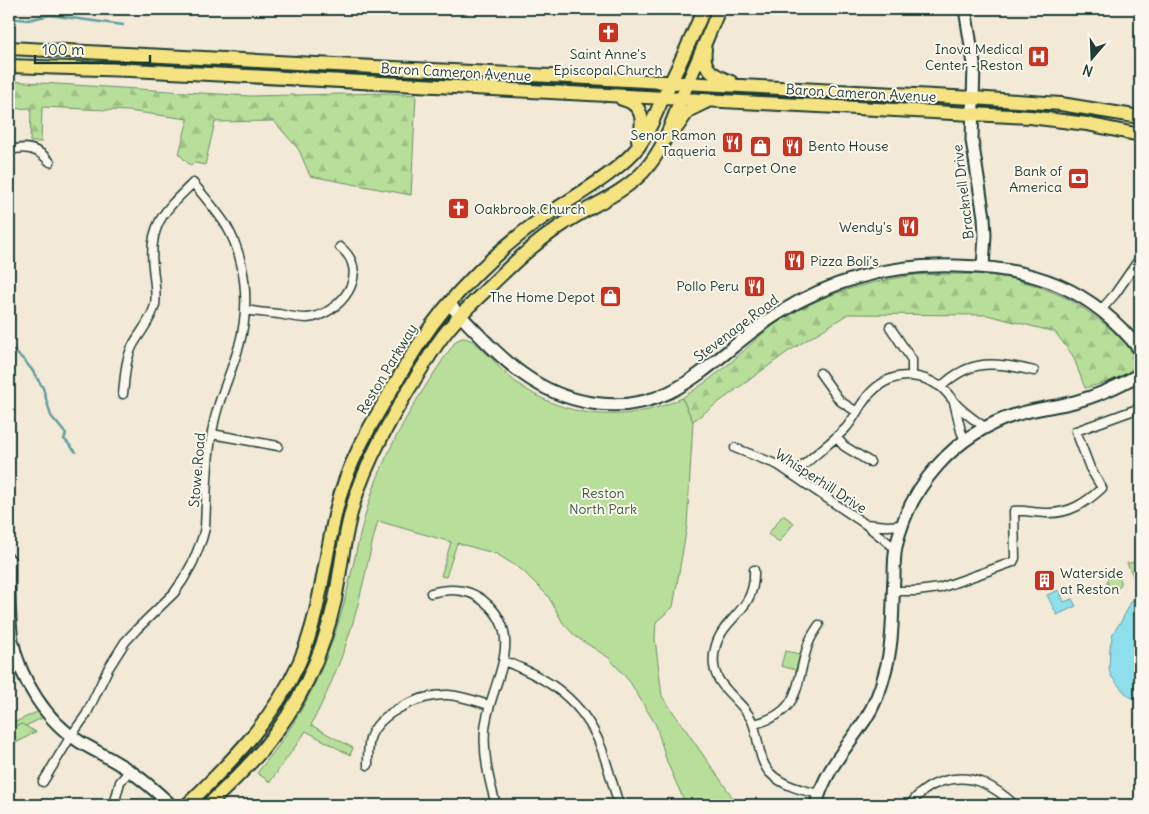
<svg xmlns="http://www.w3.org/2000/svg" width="1149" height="814" font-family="Delius,sans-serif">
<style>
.green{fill:#b8df9a;stroke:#6c8e67}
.forest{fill:url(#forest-firs);stroke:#6c8e67}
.water{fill:#8edeeb;stroke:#629ea2}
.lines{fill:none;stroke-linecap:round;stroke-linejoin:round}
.stream{stroke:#629ea2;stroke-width:2.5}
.street-casing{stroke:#1f3d34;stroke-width:11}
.secondary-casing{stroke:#1f3d34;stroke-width:15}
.primary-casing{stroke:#1f3d34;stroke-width:16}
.street{stroke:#fbf7ec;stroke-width:8}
.secondary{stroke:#fbf7ec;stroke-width:11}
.primary{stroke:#f5e382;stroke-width:12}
.labels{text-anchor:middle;stroke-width:4;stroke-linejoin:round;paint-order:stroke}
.poi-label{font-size:14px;fill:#1f3d34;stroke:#fbf7ec;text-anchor:end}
.street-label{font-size:14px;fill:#1f3d34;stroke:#fbf7ec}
.park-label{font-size:14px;fill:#3e5d48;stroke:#fbf7ec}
</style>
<defs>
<pattern id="forest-firs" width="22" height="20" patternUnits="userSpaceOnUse" patternTransform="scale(1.25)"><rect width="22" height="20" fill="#b8df9a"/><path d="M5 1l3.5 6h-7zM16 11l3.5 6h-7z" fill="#9ec085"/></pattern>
</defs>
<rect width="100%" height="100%" fill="#f2e9d7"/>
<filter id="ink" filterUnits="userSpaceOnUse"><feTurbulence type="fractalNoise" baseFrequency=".02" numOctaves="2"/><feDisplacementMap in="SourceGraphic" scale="10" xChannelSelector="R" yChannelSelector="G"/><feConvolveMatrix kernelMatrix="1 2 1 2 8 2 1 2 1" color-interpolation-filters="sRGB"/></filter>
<g filter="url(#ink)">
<path class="green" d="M462 338C476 337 494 363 505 373 554 418 623 426 682 398L693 421 687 526 673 607 656 622 655 639 662 696 738 805H686L667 762 656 725 630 682 609 658 575 636 563 623 548 596 522 570 497 554 457 543 446 577 441 576 451 542 378 521C371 544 367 569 361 592 350 639 333 683 311 725L353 748 350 755 306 731 270 782 257 773C301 720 324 673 343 607 353 570 359 532 371 496 389 441 422 389 456 341Z
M783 515 794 523 779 542 768 534Z
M1140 562V579L1135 580 1127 563Z
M1107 582a7 7 0 1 1 14 0a7 7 0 1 1-14 0Z
M785 651 800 654 796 670 781 666Z
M39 711 44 717 9 734V725Z"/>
<path class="forest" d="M9 81 250 96 389 93 416 95 411 195 310 176 299 150 274 121 215 122 205 165 195 163 190 165 179 154 188 119 128 111 42 107 41 142H30L31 108 9 109Z
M915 275C949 274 986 272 1018 280 1035 285 1052 291 1068 299 1083 307 1144 348 1133 367 1127 378 1096 385 1085 388L1073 356 1055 332 987 315 848 314 786 353 693 421 682 398C701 386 720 372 737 357 747 348 756 339 766 331 810 297 861 283 915 275Z
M22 724 36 732 14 744 9 750V728Z"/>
<path class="water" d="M1059 590 1064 602 1072 599 1076 606 1057 615 1047 595Z
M1140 594V701L1130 697 1124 692 1111 676 1109 670 1110 647 1113 633 1122 620 1132 600Z"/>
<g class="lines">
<path class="stream" d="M9 18 28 20 50 15 123 25
M9 347 24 360 32 370 43 388 51 416 66 434 64 439 76 452"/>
<defs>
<path id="street" d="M9 151C25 145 39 149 50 162
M245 310C256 312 268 313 279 314 288 316 297 318 307 318 340 315 373 273 340 247
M1101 310 1115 294 1140 258
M890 327 912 360V376
M820 373 840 401 857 412
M941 387C970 358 997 362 1034 371
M954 402 961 431 965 441
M212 434 278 446
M836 437 844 446 870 462
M735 448 778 465 865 524 896 549
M794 475C809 458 829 445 845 429 853 421 857 410 864 401 883 374 913 368 941 387 947 392 951 398 956 404 965 414 975 420 986 428
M865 524 888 526 902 525
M754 570C756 613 722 616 715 649 706 687 742 696 753 723 759 739 758 760 770 773 783 786 802 790 819 794
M893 591H917L940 588 1013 562 1015 558 1014 511C1025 510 1035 513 1046 513 1069 514 1086 503 1102 488L1090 468 1076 431 1140 408
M431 593C450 588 470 589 485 602 529 639 488 686 485 730 483 756 489 780 496 805
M504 661C548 678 583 700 601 747 608 766 613 786 619 805
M754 724C803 712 795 683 808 645 810 638 815 631 819 625
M368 765C368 756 368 747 370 738 379 712 422 694 448 695 462 696 476 701 489 705
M43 782 71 736 86 715 108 669 125 642 137 629 174 593 183 580 193 562 202 539 205 528C207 488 206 446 218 407 224 387 233 367 239 346 250 307 247 261 226 225 216 210 204 196 193 183 165 210 148 225 153 267 154 280 157 293 155 305 151 321 140 332 133 345 125 360 125 378 123 394
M114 805 120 782 130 770
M910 805C926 782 956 772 983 783 995 788 1006 797 1015 805"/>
<path id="secondary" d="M965 9 974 64 972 140 984 217 985 235 983 267
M449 304C493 348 527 393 592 403 678 417 716 351 779 313 833 279 893 264 956 266 1032 267 1092 288 1140 350
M9 560C9 586 8 614 12 640 20 679 46 721 80 742 97 752 114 760 130 771 145 781 158 793 171 805
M816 805C824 772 846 748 865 720 874 706 881 689 885 672 894 642 892 608 894 577 894 567 894 557 896 547 909 486 955 434 1015 415 1034 409 1054 407 1074 402 1098 396 1119 386 1140 374"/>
<path id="primary" d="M9 48 973 98 1061 104 1140 117
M705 49C702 70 713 75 731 82
M9 66 131 70 1030 117 1087 124 1140 135
M622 99C643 104 645 121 638 140
M677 127 688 111 706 102
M187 805C231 762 273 720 299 663 321 613 324 559 337 507 347 466 367 431 388 396 399 377 409 359 421 341 449 297 498 249 541 219 571 198 617 174 639 146 650 131 655 114 663 98 678 68 691 39 704 9
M208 805C227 787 246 769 263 749 299 706 323 654 335 600 342 563 345 526 358 490 376 441 404 396 432 352 446 329 464 311 483 293 509 267 534 243 565 223 590 206 622 194 643 172 663 151 671 125 681 99 694 69 707 39 719 9"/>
</defs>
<use href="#street" class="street-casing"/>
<use href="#secondary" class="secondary-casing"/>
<use href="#primary" class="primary-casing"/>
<use href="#street" class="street"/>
<use href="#secondary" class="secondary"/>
<use href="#primary" class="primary"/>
</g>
</g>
<defs>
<symbol id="church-square" viewBox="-11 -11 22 22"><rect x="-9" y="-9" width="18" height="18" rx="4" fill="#c8321e" stroke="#fbf7ec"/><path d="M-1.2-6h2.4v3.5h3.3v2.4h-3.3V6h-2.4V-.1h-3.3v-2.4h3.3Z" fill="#fff"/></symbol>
<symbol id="hospital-square" viewBox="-11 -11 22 22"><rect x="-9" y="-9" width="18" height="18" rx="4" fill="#c8321e" stroke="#fbf7ec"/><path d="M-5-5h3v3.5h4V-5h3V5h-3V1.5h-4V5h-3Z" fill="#fff"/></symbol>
<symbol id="restaurant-square" viewBox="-11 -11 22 22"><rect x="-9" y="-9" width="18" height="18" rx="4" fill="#c8321e" stroke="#fbf7ec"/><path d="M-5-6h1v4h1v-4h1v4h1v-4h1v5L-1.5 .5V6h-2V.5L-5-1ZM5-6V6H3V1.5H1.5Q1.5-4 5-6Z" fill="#fff"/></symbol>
<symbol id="shop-square" viewBox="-11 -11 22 22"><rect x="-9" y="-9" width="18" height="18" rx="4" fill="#c8321e" stroke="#fbf7ec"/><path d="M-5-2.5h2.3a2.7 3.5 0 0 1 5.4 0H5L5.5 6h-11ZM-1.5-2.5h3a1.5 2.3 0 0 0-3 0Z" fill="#fff"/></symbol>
<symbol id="bank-square" viewBox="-11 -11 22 22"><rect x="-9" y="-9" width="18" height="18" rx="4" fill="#c8321e" stroke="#fbf7ec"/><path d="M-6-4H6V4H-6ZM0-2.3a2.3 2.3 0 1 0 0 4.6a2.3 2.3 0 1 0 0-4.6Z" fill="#fff"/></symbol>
<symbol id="building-square" viewBox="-11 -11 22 22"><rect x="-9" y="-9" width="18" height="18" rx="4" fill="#c8321e" stroke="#fbf7ec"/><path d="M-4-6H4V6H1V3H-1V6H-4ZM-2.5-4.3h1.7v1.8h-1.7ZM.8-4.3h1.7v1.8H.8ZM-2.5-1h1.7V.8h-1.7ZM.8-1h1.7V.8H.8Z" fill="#fff"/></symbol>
</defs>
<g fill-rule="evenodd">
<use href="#church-square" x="596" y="20" width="25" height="25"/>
<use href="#hospital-square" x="1026" y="44" width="25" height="25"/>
<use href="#restaurant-square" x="720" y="130" width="25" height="25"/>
<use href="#shop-square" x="748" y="134" width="25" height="25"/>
<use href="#restaurant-square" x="780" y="134" width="25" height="25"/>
<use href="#bank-square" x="1066" y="166" width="25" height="25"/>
<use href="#church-square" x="446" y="196" width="25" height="25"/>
<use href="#restaurant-square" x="896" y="214" width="25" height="25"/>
<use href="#restaurant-square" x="782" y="248" width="25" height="25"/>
<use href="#restaurant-square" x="742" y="274" width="25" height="25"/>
<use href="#shop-square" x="598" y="284" width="25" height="25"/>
<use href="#building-square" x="1032" y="568" width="25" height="25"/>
</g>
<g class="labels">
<g class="poi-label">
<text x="1023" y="54">Inova Medical<tspan x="1023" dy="16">Center - Reston</tspan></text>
<text x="608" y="59" text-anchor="middle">Saint Anne's<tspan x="608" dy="16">Episcopal Church</tspan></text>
<text x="716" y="140">Senor Ramon<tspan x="716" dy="16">Taqueria</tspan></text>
<text x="808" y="151" text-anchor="start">Bento House</text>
<text x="760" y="173" text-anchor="middle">Carpet One</text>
<text x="1062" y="176">Bank of<tspan x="1062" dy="16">America</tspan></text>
<text x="474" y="214" text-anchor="start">Oakbrook Church</text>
<text x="892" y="232">Wendy's</text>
<text x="810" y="266" text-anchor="start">Pizza Boli's</text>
<text x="739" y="291">Pollo Peru</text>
<text x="595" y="302">The Home Depot</text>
<text x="1060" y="578" text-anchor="start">Waterside<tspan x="1060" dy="16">at Reston</tspan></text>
</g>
<g class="street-label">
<text transform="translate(456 72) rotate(3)" y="5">Baron Cameron Avenue</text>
<text transform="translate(861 93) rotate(3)" y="5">Baron Cameron Avenue</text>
<text transform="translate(963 192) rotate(-97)" y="5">Bracknell Drive</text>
<text transform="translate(736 328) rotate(-37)" y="5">Stevenage Road</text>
<text transform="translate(387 369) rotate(-59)" y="5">Reston Parkway</text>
<text transform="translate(197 470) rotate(-85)" y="5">Stowe Road</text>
<text transform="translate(821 481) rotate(33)" y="5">Whisperhill Drive</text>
</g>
<g class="park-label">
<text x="603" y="498">Reston<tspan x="603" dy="16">North Park</tspan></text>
</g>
</g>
<rect width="1149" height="814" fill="none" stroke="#fbf7ec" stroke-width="30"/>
<rect x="15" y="15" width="1119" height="784" fill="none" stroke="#1f3d34" stroke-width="2" filter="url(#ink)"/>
<g transform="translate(1092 58) rotate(199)" stroke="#fbf7ec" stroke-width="4" paint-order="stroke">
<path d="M0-4L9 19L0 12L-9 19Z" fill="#1f3d34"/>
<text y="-8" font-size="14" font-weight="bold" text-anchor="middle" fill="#1f3d34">N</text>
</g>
<path d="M35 55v8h115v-8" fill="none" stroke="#1f3d34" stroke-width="2.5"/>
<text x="42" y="55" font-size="15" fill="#1f3d34" stroke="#fbf7ec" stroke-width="4" paint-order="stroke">100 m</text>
</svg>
